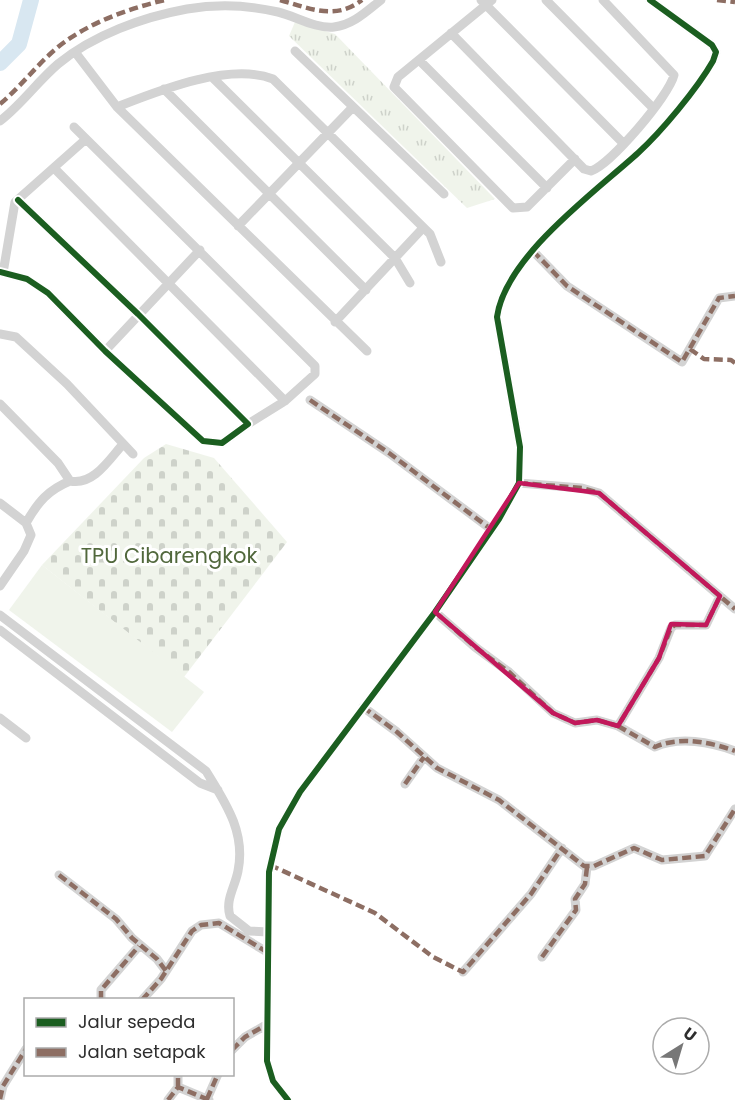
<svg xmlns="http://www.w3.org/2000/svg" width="735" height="1100" font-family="Poppins,sans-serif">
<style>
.cemetery{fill:url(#cemetery-stones)}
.park{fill:url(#park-tufts)}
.pitch{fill:#f0f4eb}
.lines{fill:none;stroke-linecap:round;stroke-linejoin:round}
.river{stroke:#d8e7f1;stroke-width:16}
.minor{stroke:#d3d3d3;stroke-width:9}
.quiet{stroke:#8d6e63;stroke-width:4.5;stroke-dasharray:9 4.5;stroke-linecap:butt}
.cycleway-casing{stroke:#fff;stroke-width:10}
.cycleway{stroke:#1b5e20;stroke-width:6}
.marked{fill:none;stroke:#c2185b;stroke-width:4.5;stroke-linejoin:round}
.labels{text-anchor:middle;stroke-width:6;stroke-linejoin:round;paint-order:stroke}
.park-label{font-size:21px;fill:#51683c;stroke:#fff}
</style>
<defs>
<pattern id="cemetery-stones" width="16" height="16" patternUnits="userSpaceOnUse" patternTransform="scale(1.5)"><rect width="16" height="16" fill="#f0f4eb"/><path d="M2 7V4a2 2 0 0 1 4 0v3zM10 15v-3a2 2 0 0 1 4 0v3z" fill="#ced2ca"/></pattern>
<pattern id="park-tufts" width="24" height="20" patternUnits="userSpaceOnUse" patternTransform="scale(1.5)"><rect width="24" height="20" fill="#f0f4eb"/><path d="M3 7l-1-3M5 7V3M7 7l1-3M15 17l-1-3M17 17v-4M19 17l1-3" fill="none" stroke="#ced2ca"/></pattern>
</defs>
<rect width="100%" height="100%" fill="#fff"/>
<path class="cemetery" d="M166 444 214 458 287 542 184 677 42 565 144 458Z"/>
<path class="park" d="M295 22 335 34 495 199 467 208 289 36Z"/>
<path class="pitch" d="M42 565 204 692 172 732 9 610Z"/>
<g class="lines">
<path class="river" d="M0 63 19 44 31 0"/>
<path class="minor" d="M481 0 624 144
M492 0 398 77 394 87 513 208 527 207 575 159
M546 0 653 108
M451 33 584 169 591 171C611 164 669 96 674 75L603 0
M295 51 444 194
M75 52 117 107 367 351
M419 60 547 188
M212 77 395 258 410 283
M164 89 366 290
M117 107C158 91 229 62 273 79L430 234 441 262
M0 121C22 104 37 82 58 64 93 35 143 17 187 9 217 4 248 5 278 12 295 16 316 29 334 27 353 25 367 11 381 0
M74 127 315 366V374L285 401 248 424
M54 168 285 401
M238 226 353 107
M533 251 567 286 682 362 719 298 735 296
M0 272 27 279 48 293 105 351 203 441 222 443 248 424 138 314 18 200
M3 273 15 202 86 139
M335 322 423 228
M0 334 16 337 67 384 133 454
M105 351 200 250
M310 400 389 453 492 530
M0 404 58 463 70 481C93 486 109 460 123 444
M519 483 582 488 599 493 735 609
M0 503 26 523C38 502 48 490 70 481
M0 586 24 551 31 535 26 523
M435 612 475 647 509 672 553 713 575 723 597 720 618 726 659 658 671 628 675 625H706L720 596
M0 615 206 771C225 802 246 832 238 871 235 887 225 900 230 916L249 931 268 932
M0 630 200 783 218 790
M363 707 397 732 437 768 499 800 584 866H594L634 848 662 860 705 856 735 809
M0 718 26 738
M618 726 655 747C679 736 711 742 735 751
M405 784 424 757
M59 875 116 919 132 938 157 959 166 971
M542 957 576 910 575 899 585 884 587 867
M463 972 531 894 562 848
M101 1000V990L139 946
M142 1000 161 979 192 931 201 925 219 923 267 952
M232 1050 245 1037 266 1025
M178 1087V1074
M0 1099 3 1086 26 1049
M207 1099 218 1074
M168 1100 178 1087 209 1100
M288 1100 273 1081 267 1061 269 872 279 829 300 792 435 612 499 519 519 483 520 447 497 317C505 257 595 192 638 153 661 132 697 89 713 61L716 52 712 45 650 0"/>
<path class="quiet" d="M280 0C309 8 335 21 362 0
M717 0 735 2
M0 104C18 89 32 71 49 55 79 26 126 9 165 0
M533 251 567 286 682 362 719 298 735 296
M690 349 704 359 731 360 735 363
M310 400 389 453 492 530
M519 483 582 488 599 493 735 609
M435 612 475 647 509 672 553 713 575 723 597 720 618 726 659 658 671 628 675 625H706L720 596
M363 707 397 732 437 768 499 800 584 866H594L634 848 662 860 705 856 735 809
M618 726 655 747C679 736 711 742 735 751
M405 784 424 757
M270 865 375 913 433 957 463 972 531 894 562 848
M59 875 116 919 132 938 157 959 166 971
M542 957 576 910 575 899 585 884 587 867
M101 1000V990L139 946
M142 1000 161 979 192 931 201 925 219 923 267 952
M232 1050 245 1037 266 1025
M178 1087V1074
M0 1099 3 1086 26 1049
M207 1099 218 1074
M168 1100 178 1087 209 1100"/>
<defs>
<path id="cycleway" d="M0 272 27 279 48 293 105 351 203 441 222 443 248 424 138 314 18 200
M288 1100 273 1081 267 1061 269 872 279 829 300 792 435 612 499 519 519 483 520 447 497 317C505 257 595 192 638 153 661 132 697 89 713 61L716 52 712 45 650 0"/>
</defs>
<use href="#cycleway" class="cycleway-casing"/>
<use href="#cycleway" class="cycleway"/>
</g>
<path class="marked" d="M519 483 599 493 720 596 706 625 671 624 659 658 618 726 597 720 575 723 553 713 435 612Z"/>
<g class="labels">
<g class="park-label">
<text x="169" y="563">TPU Cibarengkok</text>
</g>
</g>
<rect x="24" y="998" width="210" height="78" fill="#ffffff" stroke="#ababab" stroke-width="1.5"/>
<rect x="36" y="1018" width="30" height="9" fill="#1b5e20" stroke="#ababab" stroke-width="1.5"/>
<text x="78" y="1028" font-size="18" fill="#2e2e2e">Jalur sepeda</text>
<rect x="36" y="1048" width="30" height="9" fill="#8d6e63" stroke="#ababab" stroke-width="1.5"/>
<text x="78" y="1058" font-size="18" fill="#2e2e2e">Jalan setapak</text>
<g transform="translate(681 1046) rotate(37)"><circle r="28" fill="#ffffff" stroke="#ababab" stroke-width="1.5"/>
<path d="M0-4.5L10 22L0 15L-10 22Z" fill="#777777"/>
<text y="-9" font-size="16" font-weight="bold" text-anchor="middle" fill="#2e2e2e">U</text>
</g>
</svg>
